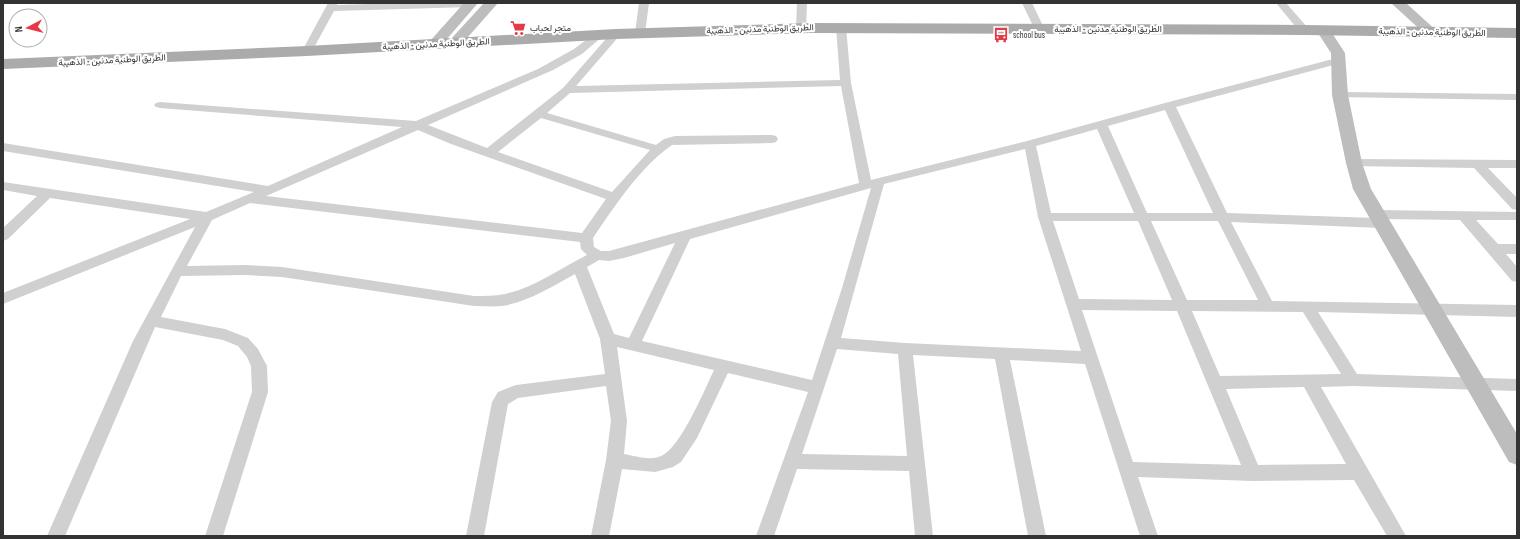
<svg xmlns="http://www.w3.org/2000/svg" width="1520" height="539" font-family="'Sofia Sans Condensed',Vazirmatn,sans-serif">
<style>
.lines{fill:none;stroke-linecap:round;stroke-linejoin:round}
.street{fill:#d0d0d0;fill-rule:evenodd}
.secondary{fill:#bdbdbd;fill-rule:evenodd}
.primary{fill:#ababab;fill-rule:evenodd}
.labels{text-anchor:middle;stroke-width:4;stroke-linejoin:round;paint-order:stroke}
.far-poi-label{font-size:9px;fill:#333;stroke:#fff;text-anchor:start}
.far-street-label{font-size:9px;fill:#333;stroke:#fff}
</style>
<rect width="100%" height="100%" fill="#fff"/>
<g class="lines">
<path class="street" d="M328 3H338L337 5 403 3 476 4 471 7 334 11 311 53H303L302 51Z
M639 3H649L645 33 640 36 635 33Z
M797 3H807L806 28 801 31 796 28Z
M1022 3H1032L1044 28 1043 30H1035Z
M1276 3H1286L1308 28 1309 30 1308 32H1300Z
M841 24 846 27 851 83 871 180 1027 141 1165 103 1333 59H1341L1342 61 1341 63 1176 107 1227 213 1376 218 1371 217 1369 214 1371 211 1376 210 1517 212V220H1476L1498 244H1517V254H1506L1517 267V282L1512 281 1460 220 1381 219 1386 220 1388 223 1386 226 1381 228 1231 222 1272 301 1517 305V317L1318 312 1357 374 1517 379V391L1353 386 1321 387 1406 536H1387L1354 480 1253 481 1138 477 1158 536H1140L1085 364 1010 360 1046 536H1028L995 359 913 355 933 536H915L909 471 797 469 774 536H756L808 392 728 373 697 438 681 462 673 467 655 472 622 469 609 536H591L606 460 611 421 606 386 518 398 508 404 484 536H466L492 402 498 392 516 385 605 374 600 339 575 274C553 286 528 302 502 306 493 307 483 306 474 306L282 277 245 275 181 276 161 317 225 329 248 338 258 349 267 366 268 392 223 536H205L252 392 251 366 247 357 238 346 223 340 155 327 65 536H47L133 341 195 227 3 304V293L190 219 50 198 8 239 3 241V228L37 196 3 190V182L206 212 254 192 3 151V143L268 186 402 127 160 108 156 107 154 105 156 103 160 102 416 121 538 69 574 49 594 34H602L603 36 582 54 553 70 428 125 487 148 563 88 612 32H620L621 34 576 86 840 80 836 27ZM841 86 859 183 609 251H601L594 247 593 238C614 207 641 166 672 145L772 143 776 142 778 139 776 136 772 135 675 136 664 139 656 145 547 113 570 93ZM1165 110 1213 213H1147L1108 126ZM541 118 650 150 612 192 498 152ZM1097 129 1134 213H1051L1036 146ZM418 130 451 144 606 199 582 233 266 196ZM1025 149 1038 217 1081 351 905 343 841 338 884 184ZM871 188 842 288 812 380 642 341 690 239ZM250 203 580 242 581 249 587 255C561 268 534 288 505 294 495 296 484 296 474 296L282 267 245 265 187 266 212 220ZM1053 221H1138L1172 300 1079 299ZM1151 221H1218L1258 300H1187ZM675 243 629 338 614 334 587 267 599 260 609 261 624 258ZM1082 310 1177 311 1241 465 1133 462ZM1192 311 1303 312 1341 374 1220 376ZM617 347 714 370C705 389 680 449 661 456 651 461 635 456 624 454L627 421ZM837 349 898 354 907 456 802 454ZM1304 387 1346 464 1258 465 1226 389Z
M1340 92 1517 94V100L1336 97 1334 95Z
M1354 159 1517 160V168H1488L1517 198V210L1512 209 1474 168 1350 166 1348 163 1350 160Z"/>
<path class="secondary" d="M464 3H478L440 47 435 48 430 47 428 44 430 41Z
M484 3H498L460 46 455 47 450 46 448 43 450 40Z
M1391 3H1406L1438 32 1436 35 1431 36 1426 35Z
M1323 26 1328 27 1345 53 1348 95 1362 163 1371 189 1517 434V465L1509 462 1353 189 1346 163 1332 95 1331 53 1316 30 1318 27Z"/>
<path class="primary" d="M811 23 1304 25 1517 28V38L1304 35 811 33 616 39 307 56 3 69V59L307 46 616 29Z"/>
</g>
<defs>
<symbol id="supermarket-bare" viewBox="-9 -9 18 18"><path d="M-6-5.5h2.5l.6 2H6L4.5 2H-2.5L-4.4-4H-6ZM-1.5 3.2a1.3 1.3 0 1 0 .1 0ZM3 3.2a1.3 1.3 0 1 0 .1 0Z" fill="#e63946" stroke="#fff" stroke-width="2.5" paint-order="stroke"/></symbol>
<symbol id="bus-bare" viewBox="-9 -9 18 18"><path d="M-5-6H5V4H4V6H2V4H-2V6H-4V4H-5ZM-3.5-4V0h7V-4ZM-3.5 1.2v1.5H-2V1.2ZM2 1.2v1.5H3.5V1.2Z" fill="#e63946" stroke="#fff" stroke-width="2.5" paint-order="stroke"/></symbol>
</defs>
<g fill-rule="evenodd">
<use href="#supermarket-bare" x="507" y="17" width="22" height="22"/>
<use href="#bus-bare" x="990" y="24" width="22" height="22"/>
</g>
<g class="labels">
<g class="far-poi-label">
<text x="530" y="31">متجر لحباب</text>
<text x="1013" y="38">school bus</text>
</g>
<g class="far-street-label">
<text transform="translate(760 29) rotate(-2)" y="3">الطريق الوطنية مدنين - الذهيبة</text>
<text x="1108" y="32">الطريق الوطنية مدنين - الذهيبة</text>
<text transform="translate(1432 32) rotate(1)" y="3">الطريق الوطنية مدنين - الذهيبة</text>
<text transform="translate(436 44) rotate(-3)" y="3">الطريق الوطنية مدنين - الذهيبة</text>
<text transform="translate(112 60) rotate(-3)" y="3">الطريق الوطنية مدنين - الذهيبة</text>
</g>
</g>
<rect width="1520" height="539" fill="none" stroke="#333333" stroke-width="8"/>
<g transform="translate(28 28) rotate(263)"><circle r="19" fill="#ffffff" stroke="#adadad"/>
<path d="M0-3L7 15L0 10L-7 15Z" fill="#e63946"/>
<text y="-6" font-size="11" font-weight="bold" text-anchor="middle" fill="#333333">N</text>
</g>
</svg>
